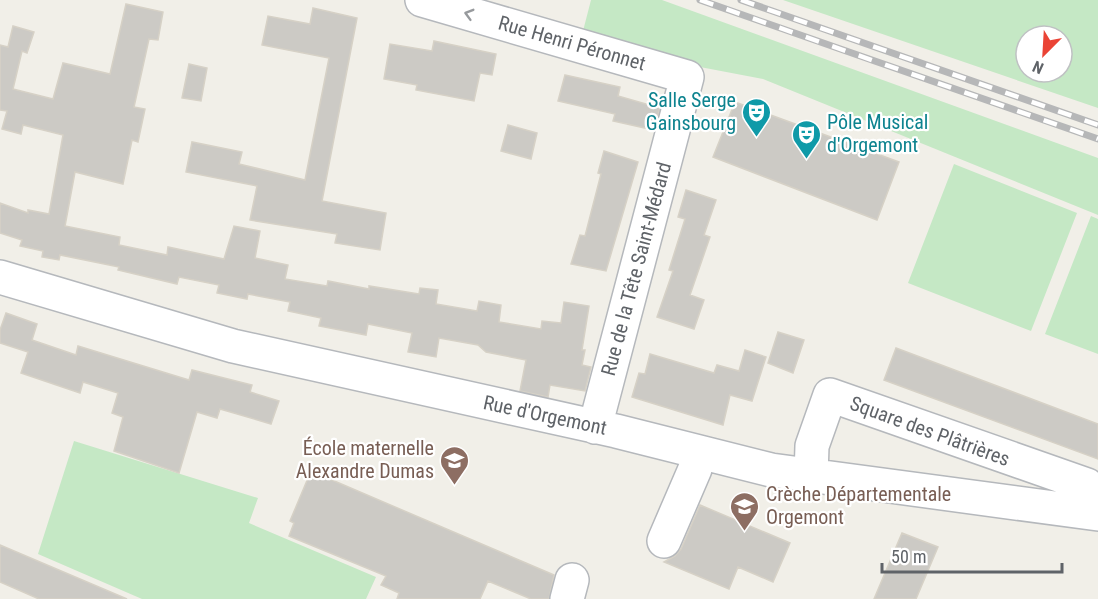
<svg xmlns="http://www.w3.org/2000/svg" width="1098" height="599" font-family="'Roboto Condensed',sans-serif">
<style>
.green{fill:#c5e8c5;fill-rule:evenodd}
.building{fill:#cccac5;stroke:#d6d1c6;stroke-width:1.5}
.lines{fill:none;stroke-linecap:round;stroke-linejoin:round}
.minor-casing{stroke:#b5b8bc;stroke-width:36}
.minor{stroke:#fff;stroke-width:33}
.rail-casing{stroke:#b6b7b8;stroke-width:7}
.rail{stroke:#fff;stroke-width:4.5;stroke-dasharray:14;stroke-linecap:butt}
.oneway{stroke:#979a9d}
.labels{text-anchor:middle;stroke-width:4.5;stroke-linejoin:round;paint-order:stroke}
.street-label{font-size:20px;fill:#5f6368;stroke:#fff}
.culture-label{font-size:20px;fill:#0d838f;stroke:#fff;text-anchor:end}
.education-label{font-size:20px;fill:#785e54;stroke:#fff;text-anchor:end}
</style>
<rect width="100%" height="100%" fill="#f1efe8"/>
<path class="green" d="M591 0H662L1098 158V215L763 79 700 67 583 31Z
M783 0H1098V108ZM1026 36H1062V72H1026Z
M954 164 1077 213 1031 331 908 283Z
M1091 216 1098 219V354L1045 334Z
M74 441 258 498 249 523 376 577 366 599H142L38 554Z"/>
<path class="building" d="M126 4 163 12 158 40 149 39 134 107 145 109 138 142 132 140 123 184 75 172 65 226 120 237 119 245 167 255 168 247 224 259 234 226 260 231 255 258 288 265 285 279 327 286 328 281 369 289V286L419 294 420 288 438 290 436 304 477 311 479 301 501 305 499 322 541 329 542 321 561 323 564 302 589 306 582 350H585L582 365 591 367 585 391 550 385 548 397 520 391 526 360 486 352 478 345 439 338 436 357 408 352 412 333 368 324 366 335 319 326 321 318 288 311 290 302 248 294 247 299 217 293 219 285 179 277 177 284 118 270 119 267 60 255 59 260 42 257 43 251 20 246 22 240 0 233V203L28 213V210L49 214 63 135 23 125 21 134 2 129 7 111 0 110V45L8 47 13 26 34 32 27 53 22 51 13 89 53 99 63 63 110 74Z
M313 8 357 18 322 201 386 213 380 250 335 243 337 234 250 220 257 186 186 172 192 142 242 152 239 164 305 180 329 58 262 45 268 16 310 24Z
M434 41 496 54 492 75 480 73 474 101 416 90 417 85 384 79 390 44 432 51Z
M189 64 207 68 201 101 182 98Z
M565 75 620 87 618 96 660 108 654 130 613 121 615 114 558 101Z
M735 102 899 162 877 220 713 157Z
M508 125 537 133 531 159 501 151Z
M604 151 638 162 606 271 571 264 580 235 585 236 601 174 598 173Z
M686 190 716 200 704 235 710 237 690 295 704 300 694 329 657 317 673 271 669 270 685 219 678 217Z
M6 313 37 324 32 340 76 355 78 346 189 380 192 370 252 385 250 392 279 401 271 424 220 409 217 418 197 412 179 473 114 451 123 417 112 413 118 393 83 382 80 393 21 373 28 352 0 343V330Z
M778 332 804 340 793 373 768 363Z
M896 348 1098 424V459L884 380Z
M745 350 766 357 752 401 730 395 723 425 632 397 639 373 645 374 650 354 714 373 717 365 739 371Z
M311 471 554 575 549 599H531L488 581 480 599H397L399 593 381 585 386 576 289 536 294 523 290 521Z
M700 505 790 543 773 582 738 567 729 589 664 562 675 556 681 549Z
M902 533 938 547 916 599H874Z
M0 545 127 599H39L0 582Z"/>
<g class="lines">
<defs>
<path id="minor" d="M422 0 687 77 595 427
M0 277 233 346 616 431 771 470 1098 514
M811 476 812 446 830 395 1087 485 1098 508
M664 541 695 469 698 452
M567 599 572 580"/>
</defs>
<use href="#minor" class="minor-casing"/>
<use href="#minor" class="minor"/>
<defs>
<path id="rail" d="M700 0 1098 139
M741 0 1098 125"/>
</defs>
<use href="#rail" class="rail-casing"/>
<use href="#rail" class="rail"/>
</g>
<defs><path id="oneway-chevron" d="M-2-3.5L2.5 0L-2 3.5" fill="none" stroke-width="1.6" stroke-linecap="round" stroke-linejoin="round" transform="scale(1.5)"/></defs>
<use class="oneway" href="#oneway-chevron" transform="translate(469 14) rotate(-164)"/>
<defs>
<symbol id="theatre-pin" viewBox="-11 -11 22 30"><path d="M0 17L-7.5 6A9.5 9.5 0 1 1 7.5 6Z" fill="#0f9aa8" stroke="#fff"/><path d="M-5-5.5Q0-4 5-5.5V0Q5 5 0 6Q-5 5-5 0ZM-3.3-2.5H-1v1.5H-3.3ZM1-2.5H3.3v1.5H1ZM-2.8 1Q0 5.5 2.8 1Z" fill="#fff"/></symbol>
<symbol id="school-pin" viewBox="-11 -11 22 30"><path d="M0 17L-7.5 6A9.5 9.5 0 1 1 7.5 6Z" fill="#8d6e63" stroke="#fff"/><path d="M0-5L7-2L0 1L-7-2ZM-4 1L0 2.5L4 1V4Q0 6-4 4Z" fill="#fff"/></symbol>
</defs>
<g fill-rule="evenodd">
<use href="#theatre-pin" x="740" y="96" width="33" height="45"/>
<use href="#theatre-pin" x="790" y="118" width="33" height="45"/>
<use href="#school-pin" x="438" y="444" width="33" height="45"/>
<use href="#school-pin" x="728" y="490" width="33" height="45"/>
</g>
<g class="labels">
<g class="street-label">
<text transform="translate(572 43) rotate(16)" y="7">Rue Henri Péronnet</text>
<text transform="translate(636 269) rotate(-75)" y="7">Rue de la Tête Saint-Médard</text>
<text transform="translate(545 415) rotate(12)" y="7">Rue d'Orgemont</text>
<text transform="translate(930 431) rotate(20)" y="7">Square des Plâtrières</text>
</g>
<g class="culture-label">
<text x="736" y="107">Salle Serge<tspan x="736" dy="23">Gainsbourg</tspan></text>
<text x="827" y="129" text-anchor="start">Pôle Musical<tspan x="827" dy="23">d'Orgemont</tspan></text>
</g>
<g class="education-label">
<text x="434" y="455">École maternelle<tspan x="434" dy="23">Alexandre Dumas</tspan></text>
<text x="766" y="501" text-anchor="start">Crèche Départementale<tspan x="766" dy="23">Orgemont</tspan></text>
</g>
</g>
<g transform="translate(1044 54) rotate(204)"><circle r="28" fill="#ffffff" stroke="#bfc1c3" stroke-width="1.5"/>
<path d="M0-4.5L10 22L0 15L-10 22Z" fill="#ea4335"/>
<text y="-9" font-size="16" font-weight="bold" text-anchor="middle" fill="#5f6368">N</text>
</g>
<path d="M882 563v9h180v-9" fill="none" stroke="#5f6368" stroke-width="3"/>
<text x="891" y="563" font-size="18" fill="#5f6368" stroke="#ffffff" stroke-width="4.5" paint-order="stroke">50 m</text>
</svg>
